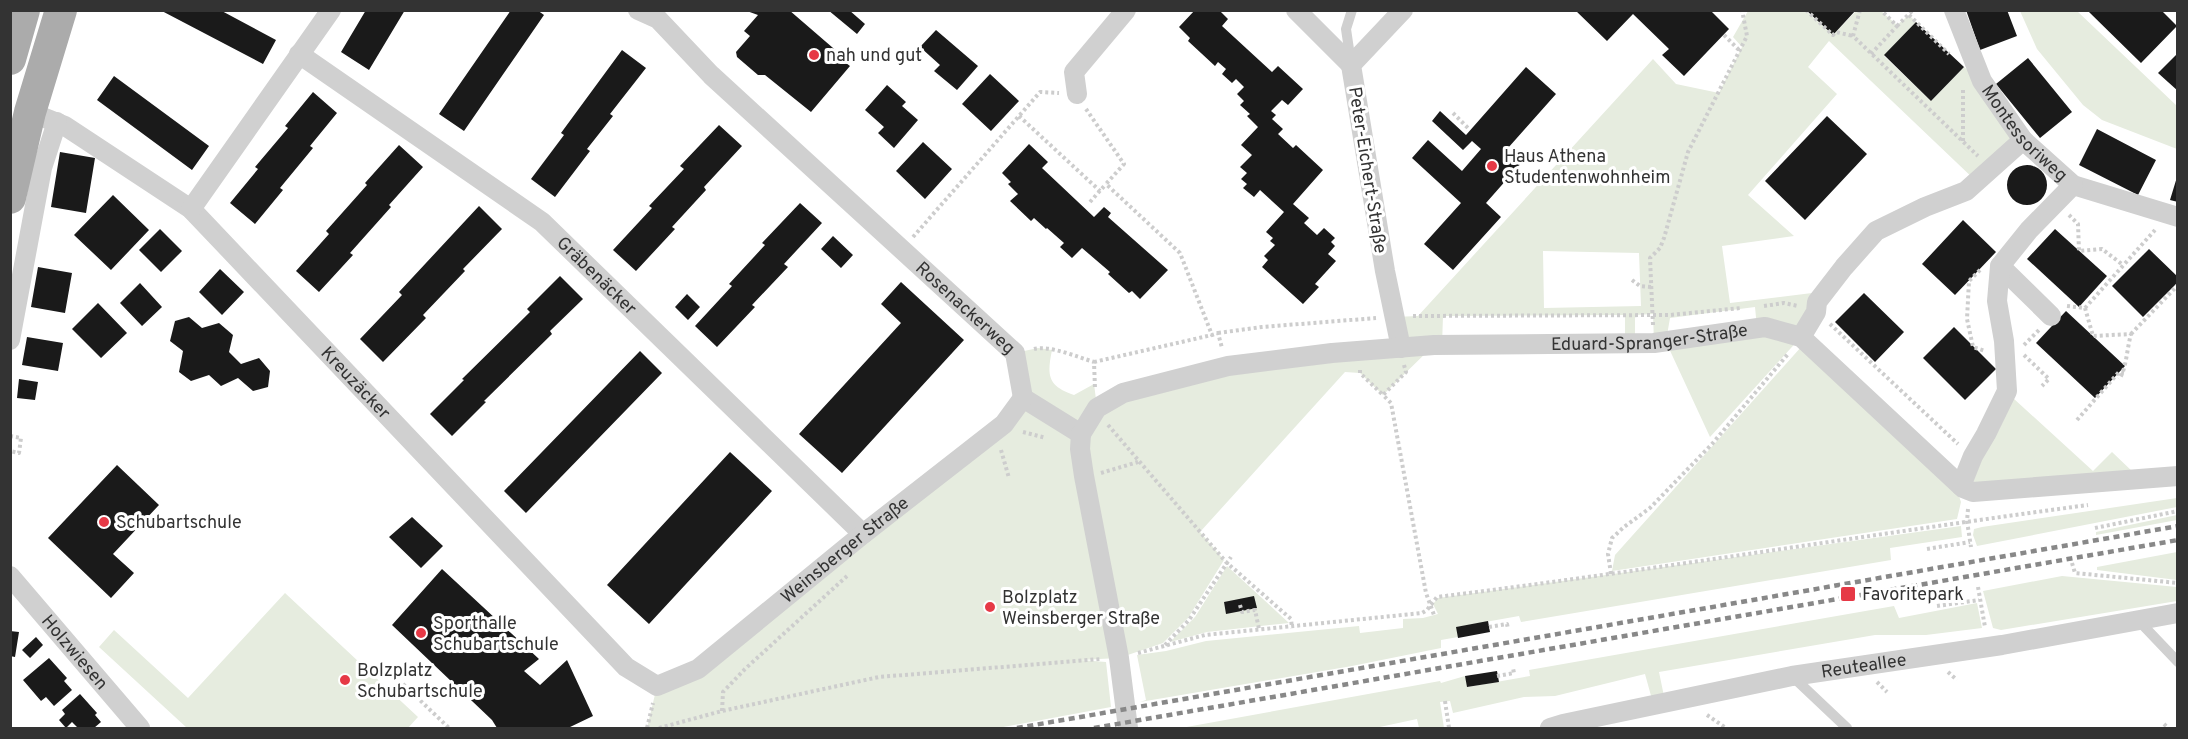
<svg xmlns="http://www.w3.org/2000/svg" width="2188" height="739" font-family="Overpass,sans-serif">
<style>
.green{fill:#e6ecdf;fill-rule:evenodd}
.building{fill:#1a1a1a}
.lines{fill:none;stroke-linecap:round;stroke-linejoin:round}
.path{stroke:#cdcdcd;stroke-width:4;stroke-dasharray:3 3;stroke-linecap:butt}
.lane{stroke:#d0d0d0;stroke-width:10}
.street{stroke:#d0d0d0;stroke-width:20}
.primary{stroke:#ababab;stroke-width:32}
.rail{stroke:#888;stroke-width:4.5;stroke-dasharray:6 4.5;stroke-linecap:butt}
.poi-dot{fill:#e63946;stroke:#fff;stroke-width:2}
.labels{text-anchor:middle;stroke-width:6;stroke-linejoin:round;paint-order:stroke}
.poi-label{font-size:18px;fill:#333;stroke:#fff;text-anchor:start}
.street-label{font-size:18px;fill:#333;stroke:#fff}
</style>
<rect width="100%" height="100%" fill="#fff"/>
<path class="green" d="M1748 11H1806L1833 35 1856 11H1881L1897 25 1909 15 1916 22 1884 56 1931 101 1964 67 1982 81 2023 140 1977 182 1829 41 1808 67 1837 94 1748 195 1794 236 1722 246 1730 303 1812 293 1817 302 1801 337 1710 437 1666 342 1654 343 1653 314 1635 315V343H1625V315L1443 316 1442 345H1434L1383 395 1360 373 1345 372 1200 532 1224 560 1188 618 1163 643 1119 658 1080 660 1106 662 1111 707 998 728H647L657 686 698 669 1023 398 1015 353 1038 348 1052 350C1047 375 1047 386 1074 395L1094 384 1097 407 1228 366 1401 348 1394 317 1418 316 1653 59 1676 84 1719 93 1742 47 1733 37ZM1543 251 1639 253 1641 306 1544 308ZM1755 307 1757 328 1666 341 1670 318Z
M2020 11H2077L2177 106V149L2102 120 2083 105 2037 49Z
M1802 346 1958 493 1961 502 1957 519 1612 571 1615 555Z
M2013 398 2093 471 2112 452 2134 473 1976 483 1973 481 1985 452 1999 430Z
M2177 498V507L1977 546 1973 535 1974 529 1982 527Z
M2177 515V520L2096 535V532Z
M1961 526 1962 537 1890 548 1891 560 1521 622 1519 616 1457 627 1458 637 1441 640V648L1352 666 1140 702 1146 700 1137 655 1166 651 1206 641 1359 626 1360 633 1403 628V619L1423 618 1438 614 1433 604 1438 598Z
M2177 552V580L2097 570V567Z
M1227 566 1289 623 1207 632 1170 642 1195 617Z
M2062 576 2177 587V601L2001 630 1993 628 1983 591Z
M285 593 418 717 408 728H187L99 647 114 630 188 698Z
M1977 603 1982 628 1926 635H1875L1659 672 1665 701 1653 703 1645 674 1555 696 1524 697 1453 713 1450 701 1440 702 1444 728H1419L1417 719 1375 728H1181L1440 681 1441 683 1465 676 1468 687 1530 676 1529 670 1894 606 1899 618Z"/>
<path class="building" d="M160 10H220L276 40 263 64Z
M366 10H405L369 70 341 52Z
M511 10H537L544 15 464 131 439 114Z
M744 10H789L840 54 838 57 850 66 811 112 765 75H758L737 57 736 52 750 36 744 31 758 15Z
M828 10H849L865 24 857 34Z
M1195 10H1219L1228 19 1222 26 1272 72 1278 66 1303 89 1288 105 1282 100 1271 111 1276 115 1272 119 1283 129 1278 134 1293 148 1296 145 1323 170 1293 204 1309 218 1304 223 1317 235 1324 228 1335 238 1331 242 1335 246 1328 254 1336 261 1315 284 1319 287 1303 304 1262 267 1268 260 1264 256 1275 245 1270 241 1273 238 1266 232 1284 212 1260 190 1254 197 1243 188 1247 184 1241 179 1247 173 1240 167 1252 155 1241 145 1258 127 1247 116 1250 114 1240 105 1244 101 1237 94 1244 87 1236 79 1232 83 1222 74 1226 69 1218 62 1215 66 1188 41 1190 38 1179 27Z
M1575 10H1710L1729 29 1684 76 1662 55 1669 49 1633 14 1607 41Z
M1806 10H1856L1833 35Z
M1966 10H2007L2017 36 1980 50Z
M2090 10H2161L2177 26 2141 63 2089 12Z
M1916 22 1964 67 1931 101 1884 55Z
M936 30 978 66 957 90 934 71 940 65 920 47Z
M622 50 646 68 610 114 613 116 587 149 590 151 555 197 531 179 564 135 561 133Z
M2178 53V91L2158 73Z
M2028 58 2072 112 2040 138 1996 84Z
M1526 67 1556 94 1508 148 1523 161 1486 203 1501 217 1453 270 1424 244 1461 203 1412 158 1428 140 1462 171 1481 149 1472 141 1463 150 1432 121 1440 111 1466 135Z
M990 74 1019 101 991 131 962 104Z
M114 76 209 146 192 170 97 100Z
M887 85 906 102 902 106 918 120 894 148 878 133 884 127 865 110Z
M313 92 337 113 310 146 313 148 280 188 283 190 255 224 230 203 258 169 255 167 288 128 285 126Z
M1827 116 1867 154 1805 220 1765 181Z
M719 125 742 146 704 187 706 190 672 227 675 229 636 271 613 250 652 208 649 206 684 169 680 166Z
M2097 129 2156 160 2138 195 2079 165Z
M923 142 952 169 925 199 896 171Z
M1029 144 1048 162 1042 168 1094 217 1104 207 1111 213 1108 217 1168 270 1140 299 1132 291 1129 293 1108 274 1110 272 1082 248 1072 258 1060 247 1064 243 1047 228 1046 229 1034 218 1031 221 1010 201 1018 194 1008 184 1011 182 1002 173Z
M399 145 423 167 389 205 391 207 350 253 353 255 319 292 296 271 329 234 326 231 367 185 365 183Z
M60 152 95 158 86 213 51 207Z
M2007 185a20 20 0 1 1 40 0a20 20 0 1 1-40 0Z
M2177 177H2178V202L2170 200Z
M113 195 149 230 111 270 74 235Z
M800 203 822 223 784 264 788 267 752 305 755 307 717 347 695 326 732 286 729 284 765 245 762 243Z
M479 206 502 229 463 269 465 271 423 315 426 318 383 362 360 339 402 295 399 292Z
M1963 220 1996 252 1955 295 1922 264Z
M160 229 182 251 161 272 139 250Z
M2055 229 2107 276 2079 307 2027 259Z
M833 236 853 255 841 268 821 249Z
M2149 249 2178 277V282L2143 317 2112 286Z
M38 267 72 273 65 313 31 307Z
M220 269 244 292 222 315 199 292Z
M560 276 583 299 550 331 552 334 484 401 486 402 452 436 430 414 464 380 462 379 530 312 527 309Z
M901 282 964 340 842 473 799 434 901 323 881 304Z
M140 283 162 307 142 326 120 303Z
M1864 293 1904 332 1875 362 1835 322Z
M687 294 700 307 688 320 675 307Z
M98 303 127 333 101 358 72 329Z
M2066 311 2125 366 2095 398 2036 343Z
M189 317 202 328 219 323 233 335 229 352 241 364 259 358 270 371 268 387 253 391 238 378 221 386 209 375 191 381 179 372 183 351 170 341 175 321Z
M1954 327 1996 369 1965 400 1923 358Z
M27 337 63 343 58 371 22 365Z
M640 351 662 373 526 513 504 491Z
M19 379 38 382 35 400 17 398Z
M730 452 772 491 649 624 607 585Z
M117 465 159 505 113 554 134 573 111 598 48 538Z
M412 517 443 546 421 568 389 537Z
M442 569 539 659 524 671 540 685 567 660 593 716 568 728H497L492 720 392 625Z
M1254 596 1257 608 1226 614 1224 602Z
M1488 621 1490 632 1458 638 1456 627Z
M10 631 19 632 15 657 10 656Z
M36 637 43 645 30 658 22 650Z
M49 658 67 678 64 681 72 690 54 706 46 697 41 701 23 680Z
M1497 671 1499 682 1467 687 1465 676Z
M80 694 97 713 95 715 101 722 94 728H78L72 722 66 728 59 720 65 714 62 710Z"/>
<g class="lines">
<path class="path" d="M1780 10H1783
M1806 10 1833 35 1836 32 1853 36
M1860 10 1853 36 1978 156
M1909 15 1949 54
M1897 26 1913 10
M1724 35 1740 51
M1871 54 1897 26 1881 10
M1086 109 1124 164 1106 184 1180 253 1212 335 1218 333 1222 348
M1453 113 1470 130
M1019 116 1100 191
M1963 141V88
M1090 202 1106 184
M2069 215 2078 224 2079 251 2102 249 2123 265
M913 237 1040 92 1059 93
M1980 270 1969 281 1967 319 1973 347 1985 351
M1632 280 1640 286 1651 287
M1764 306 1784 303 1798 306
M2067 306 2085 308 2093 336 2131 334C2127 348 2126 371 2119 379
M2085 308 2155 230
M1413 316 1670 315 1741 308
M1830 324 1958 444
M1653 325 1650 258 1660 248 1664 238 1688 152 1747 36 1742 10
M1218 333 1262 327 1376 318
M2131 334 2178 285
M2024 345 2040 329
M1034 349C1049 345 1078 357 1094 362L1095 388
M2024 355 2049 379 2042 386
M1094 362 1212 335
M1404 365 1406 372 1383 395 1391 403 1426 593 1434 615
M1360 370V373L1383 395
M2077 420 2119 372 2124 373
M1108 425 1226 562 1291 619 1292 628
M1023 432 1046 438
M10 436 21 438 19 453 10 451
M1001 450 1009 478
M1101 473 1138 462
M1968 509 1967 521 1971 547
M2095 528 2178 511
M1927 549 1970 542
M2072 563 2075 573 2178 583
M1611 574 1608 554 1612 538 1624 527 1650 508 1712 444 1788 354
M1978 587 1985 627
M1240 605 1242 612 1255 610 1259 629
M1937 606 1979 600
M1489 627 1507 624 1508 629
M1165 645 1189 620 1231 557
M1138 653 1205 635 1422 613 1427 610 1437 597C1655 570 1871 534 2088 505
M1948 672 1957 680
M1497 676 1514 673 1513 668
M1877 682 1887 692
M403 684 449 728
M1445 701 1449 728
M722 711 723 692 745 669 847 576
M1707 715 1726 728
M2164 724 2168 728
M647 728 653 703
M659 728 722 711 879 677 1101 659"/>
<path class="lane" d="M1351 63 1346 29 1352 10
M2137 619 2178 662
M1792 676 1847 728"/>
<g class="street">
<path id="s1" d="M638 10 658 19 711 75 1015 353 1023 398 1081 434"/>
<path d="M1296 10 1351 65"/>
<path id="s2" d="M1954 10 1982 81 2023 140 2073 185 2178 217"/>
<path id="s3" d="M299 54 542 222 863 534"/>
<path d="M1077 94 1074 72 1126 10"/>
<path id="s4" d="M30 112 65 126 191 209 626 667 657 686 698 669 863 534 1004 424 1023 398"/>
<path d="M191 209 331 10"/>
<path d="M2000 266 2051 316"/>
<path d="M1801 337 1816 312 1817 302 1844 267 1876 231 1925 207 1966 191 2023 140"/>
<path d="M10 340 42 168 57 122"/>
<path d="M1401 348 1385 271 1351 65 1403 10"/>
<path d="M1961 486 1973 456 1986 434 2007 391 2004 341 1997 301 2000 266 2029 230 2073 185"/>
<path id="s5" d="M10 576 140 728"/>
<path id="s6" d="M1128 728 1119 658 1084 476 1080 449 1081 434 1097 408 1123 393 1228 366 1332 353 1434 345 1654 343 1765 327 1801 337 1963 488 1973 492 2178 476"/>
<path id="s7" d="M1550 728 1563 724 1792 676 2002 645 2178 613"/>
</g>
<path class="primary" d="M10 59 24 10
M10 198 30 112 61 10"/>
<path class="rail" d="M1017 728 2178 526
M1094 728 2178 540"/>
</g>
<g class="poi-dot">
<circle cx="814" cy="55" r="6"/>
<circle cx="1492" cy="166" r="6"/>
<circle cx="104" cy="522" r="6"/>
<rect x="1840" y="586" width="16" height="16" rx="3"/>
<circle cx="990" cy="607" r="6"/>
<circle cx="421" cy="633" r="6"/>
<circle cx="345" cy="680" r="6"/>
</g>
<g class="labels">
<g class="poi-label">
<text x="826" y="61">nah und gut</text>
<text x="1504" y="162">Haus Athena<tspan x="1504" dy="21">Studentenwohnheim</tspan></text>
<text x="116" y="528">Schubartschule</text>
<text x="1862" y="600">Favoritepark</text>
<text x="1002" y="603">Bolzplatz<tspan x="1002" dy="21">Weinsberger Straße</tspan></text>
<text x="433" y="629">Sporthalle<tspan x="433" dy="21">Schubartschule</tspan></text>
<text x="357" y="676">Bolzplatz<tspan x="357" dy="21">Schubartschule</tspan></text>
</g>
<g class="street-label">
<text dy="6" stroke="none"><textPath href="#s2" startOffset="144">Montessoriweg</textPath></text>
<text transform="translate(1368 170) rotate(81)" y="6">Peter-Eichert-Straße</text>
<text dy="6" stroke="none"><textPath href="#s3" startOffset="372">Gräbenäcker</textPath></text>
<text dy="6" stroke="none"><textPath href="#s1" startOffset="444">Rosenackerweg</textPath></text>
<text dy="6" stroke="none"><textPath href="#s6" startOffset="890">Eduard-Spranger-Straße</textPath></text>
<text dy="6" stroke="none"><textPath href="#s4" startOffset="428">Kreuzäcker</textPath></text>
<text dy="6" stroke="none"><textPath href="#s4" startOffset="1090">Weinsberger Straße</textPath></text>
<text dy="6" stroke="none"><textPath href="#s5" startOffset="100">Holzwiesen</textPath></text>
<text dy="6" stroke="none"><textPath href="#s7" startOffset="320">Reuteallee</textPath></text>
</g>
</g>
<rect width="2188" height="739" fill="none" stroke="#333333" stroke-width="24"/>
</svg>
